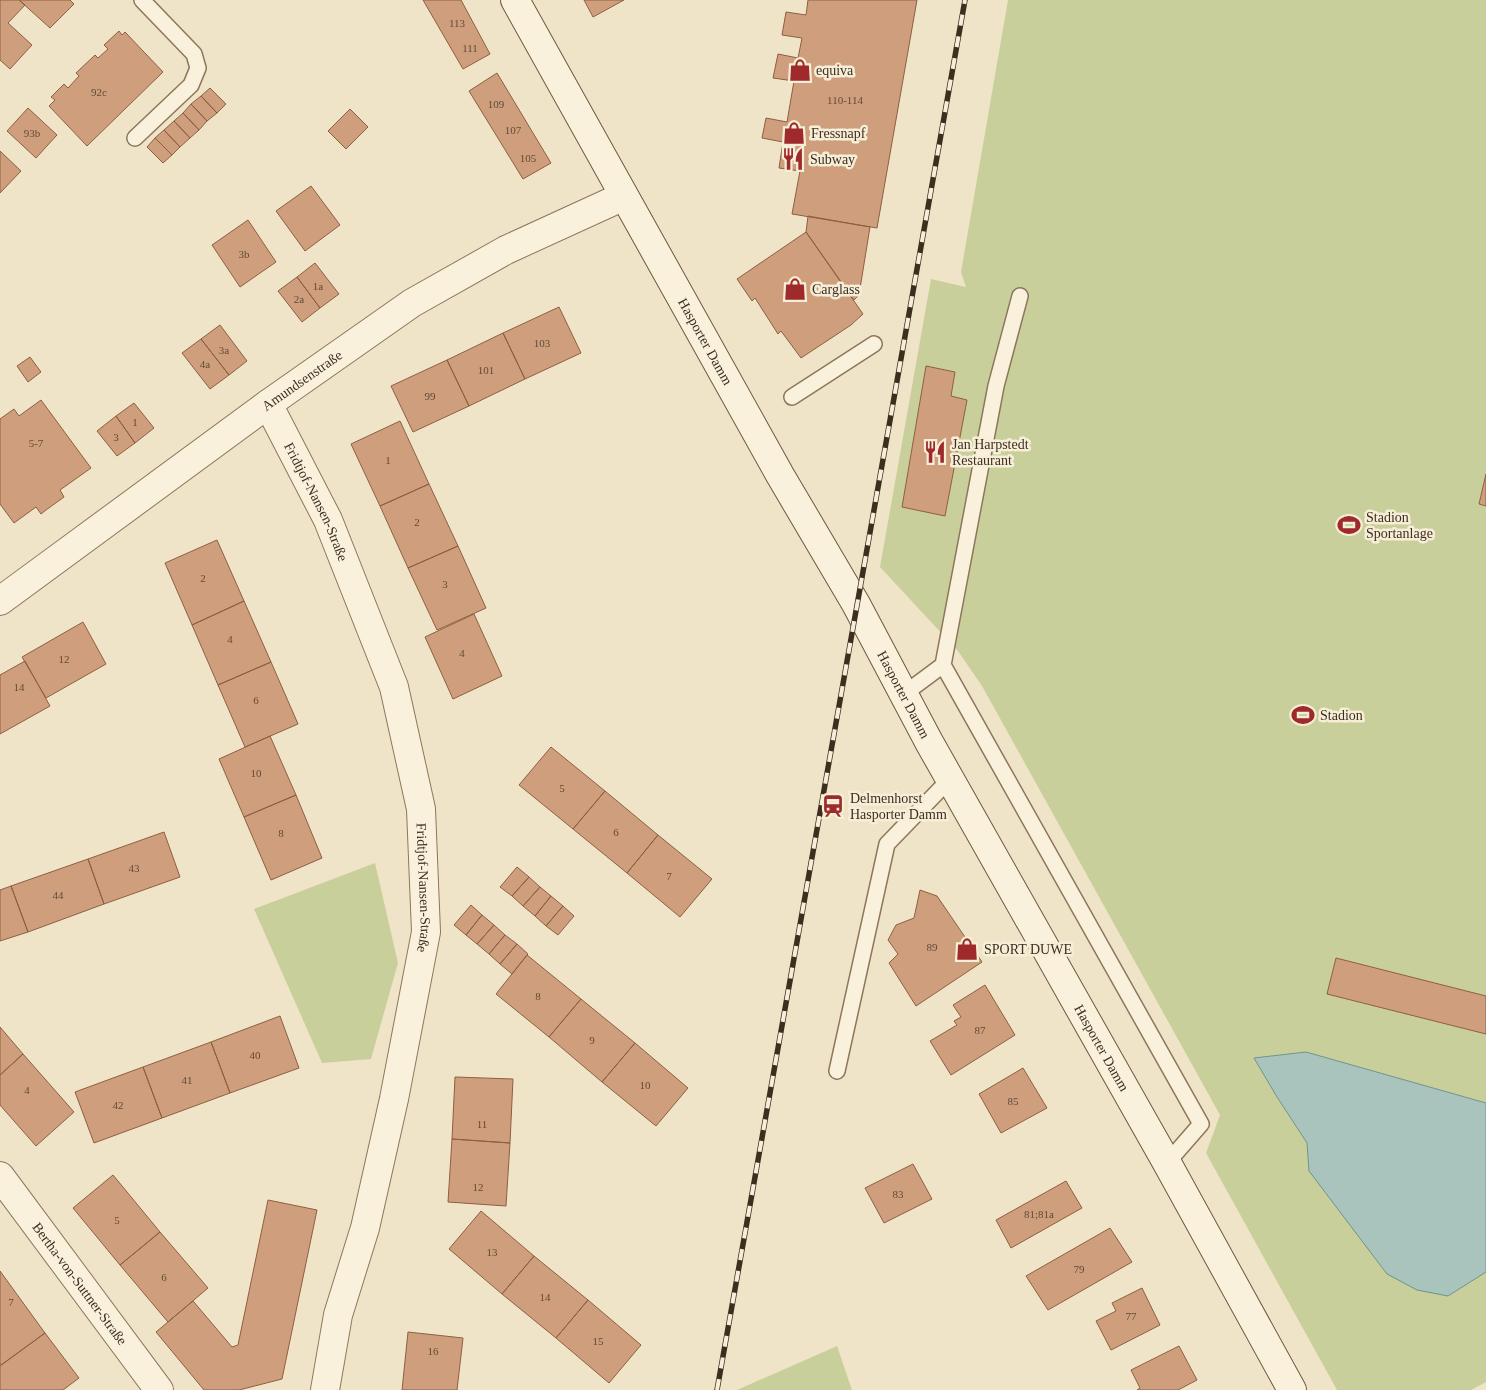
<svg xmlns="http://www.w3.org/2000/svg" width="1486" height="1390" font-family="'Times New Roman',serif">
<style>
.green{fill:#c9cf9b}
.water{fill:#a9c4bc;stroke:#6f938a}
.building{fill:#cf9f7d;stroke:#8d5f41}
.lines{fill:none;stroke-linecap:round;stroke-linejoin:round}
.lane-casing{stroke:#8d765c;stroke-width:18}
.street-casing{stroke:#8d765c;stroke-width:30}
.secondary-casing{stroke:#6f573f;stroke-width:30}
.lane{stroke:#faf1dc;stroke-width:15}
.street{stroke:#faf1dc;stroke-width:28}
.secondary{stroke:#faf1dc;stroke-width:28}
.rail-casing{stroke:#3d2e20;stroke-width:5.5}
.rail{stroke:#f7eed8;stroke-width:4;stroke-dasharray:11;stroke-linecap:butt}
.labels{text-anchor:middle;stroke-width:5;stroke-linejoin:round;paint-order:stroke}
.number-label{font-size:11px;fill:#624a37}
.poi-label{font-size:14px;fill:#3d2e20;stroke:#f7eed8;text-anchor:start}
.street-label{font-size:14px;fill:#3d2e20;stroke:#f7eed8}
</style>
<rect width="100%" height="100%" fill="#f0e4c8"/>
<path class="green" d="M1008 0H1486V1103L1306 1052 1255 1058 1277 1097 1307 1143 1309 1171 1448 1296 1486 1272V1382L1471 1390H1337L1206 1153 1220 1115 982 686 958 651 880 567 931 279 966 287 961 272Z
M375 863 398 963 371 1059 322 1063 254 909Z
M837 1346 852 1390H737Z"/>
<path class="water" d="M1306 1052 1486 1103V1272L1448 1296 1417 1290 1387 1274 1309 1171 1307 1143 1277 1097 1254 1058Z"/>
<path class="building" d="M0 0H19L25 5 8 23 32 45 10 69 0 60Z
M19 0H70L74 4 50 28Z
M423 0H461L490 54 463 69Z
M584 0H624L593 17Z
M808 0H917L877 228 792 214 800 171 779 168 783 142 762 138 766 118 787 122 794 81 773 78 778 54 798 58 802 38 782 35 786 12 806 15Z
M119 31 122 35 125 32 163 72 87 146 49 106 55 100 51 97 64 84 68 88 79 76 76 73 95 55 98 58 108 49 104 45Z
M497 73 551 163 523 179 469 91Z
M210 88 226 104 217 113 201 96Z
M201 96 217 113 207 121 191 104Z
M191 104 207 121 199 130 183 113Z
M28 108 57 135 36 158 7 131Z
M350 109 368 127 346 149 328 131Z
M183 113 199 130 190 138 174 121Z
M174 121 190 138 180 147 164 130Z
M164 130 180 147 172 155 155 138Z
M155 138 172 155 163 163 147 147Z
M0 151 21 171 0 193Z
M311 186 340 225 305 251 276 211Z
M808 216 870 227 859 295 854 300 806 232Z
M248 220 276 262 240 287 212 245Z
M806 232 863 314 851 325 801 358 781 331 778 334 755 298 752 301 737 279Z
M315 263 339 294 320 308 297 277Z
M297 277 320 308 302 322 278 291Z
M559 307 581 353 525 379 503 333Z
M220 325 247 361 229 375 201 339Z
M503 333 525 379 469 406 447 360Z
M201 339 229 375 210 389 182 353Z
M30 357 41 372 28 382 17 366Z
M447 360 469 406 413 432 391 386Z
M926 366 955 372 951 396 967 400 945 516 902 507Z
M41 400 91 468 60 490 64 497 46 510 41 514 36 507 14 523 0 504V419L14 409 19 416Z
M134 403 154 428 135 443 116 416Z
M116 416 135 443 117 456 97 431Z
M400 421 429 484 380 506 351 444Z
M1486 474V506L1479 504Z
M429 484 458 546 408 568 380 506Z
M217 540 244 601 192 625 165 563Z
M458 546 486 608 437 630 408 568Z
M244 601 271 662 218 685 192 625Z
M474 614 502 676 453 699 425 637Z
M83 622 106 664 46 698 22 657Z
M25 661 50 706 0 734V675Z
M271 662 298 724 245 747 218 685Z
M270 736 296 795 244 817 219 759Z
M551 747 605 791 573 829 519 785Z
M605 791 658 835 627 873 573 829Z
M296 795 322 858 271 880 244 817Z
M164 832 180 877 104 904 88 859Z
M658 835 712 879 680 917 627 873Z
M88 859 104 904 28 932 11 886Z
M517 867 529 877 512 896 500 887Z
M529 877 540 887 523 906 512 896Z
M11 886 28 932 0 941V890Z
M540 887 551 896 535 916 523 906Z
M920 890 937 896 982 962 916 1006 889 963 898 954 888 940 896 925 914 918Z
M551 896 563 906 546 926 535 916Z
M471 905 482 915 466 935 454 925Z
M563 906 574 916 558 935 546 926Z
M482 915 494 925 477 944 466 935Z
M494 925 505 935 489 954 477 944Z
M505 935 517 944 500 964 489 954Z
M517 944 528 954 512 974 500 964Z
M527 955 581 999 549 1037 496 994Z
M1336 958 1486 996V1034L1327 994Z
M985 985 1015 1035 951 1075 930 1041 957 1025 954 1021 961 1017 953 1005Z
M581 999 635 1043 602 1082 549 1037Z
M280 1016 299 1068 230 1093 211 1042Z
M0 1027 23 1054 0 1075Z
M211 1042 230 1093 162 1118 143 1067Z
M635 1043 688 1088 656 1126 602 1082Z
M23 1054 74 1112 36 1146 0 1105V1075Z
M143 1067 162 1118 94 1143 75 1092Z
M1023 1068 1047 1108 1001 1133 979 1094Z
M455 1077 513 1079 510 1143 452 1139Z
M452 1139 510 1143 506 1206 448 1202Z
M913 1164 932 1199 884 1223 865 1188Z
M113 1175 160 1232 120 1265 73 1208Z
M1066 1181 1082 1208 1011 1248 996 1220Z
M268 1200 317 1210 282 1379 239 1390H204L156 1332 193 1301 232 1347 238 1345Z
M481 1211 534 1256 502 1294 449 1249Z
M1110 1228 1132 1262 1048 1310 1026 1276Z
M160 1232 208 1288 168 1322 120 1265Z
M534 1256 588 1300 556 1338 502 1294Z
M0 1271 45 1333 1 1365 0 1363Z
M1142 1288 1160 1325 1111 1350 1096 1321 1116 1311 1112 1303Z
M588 1300 641 1345 609 1383 556 1338Z
M408 1332 463 1338 457 1390H402Z
M45 1333 79 1378 63 1390H0V1366Z
M1179 1346 1197 1380 1178 1390H1137L1140 1388 1131 1370Z"/>
<g class="lines">
<defs>
<path id="lane" d="M135 138 191 85 198 68 194 54 142 0
M792 397 874 344
M943 665 1201 1124 1167 1163
M904 694 943 665 996 386 1020 296
M837 1071 887 844 950 779"/>
<g id="street">
<path id="s1" d="M268 404 328 520 394 687 421 809 426 932 394 1099 365 1228 338 1315 325 1390"/>
<path id="s2" d="M0 601 268 404 412 303 506 250 624 196"/>
<path id="s3" d="M0 1176 159 1390"/>
</g>
<g id="secondary">
<path id="s4" d="M515 0 780 475 856 604 929 742 1167 1163 1292 1390"/>
</g>
</defs>
<use href="#lane" class="lane-casing"/>
<use href="#street" class="street-casing"/>
<use href="#secondary" class="secondary-casing"/>
<use href="#lane" class="lane"/>
<use href="#street" class="street"/>
<use href="#secondary" class="secondary"/>
<defs>
<path id="rail" d="M717 1390 965 0"/>
</defs>
<use href="#rail" class="rail-casing"/>
<use href="#rail" class="rail"/>
</g>
<defs>
<symbol id="shop-bare" viewBox="-9 -9 18 18"><path d="M-5-2.5h2.3a2.7 3.5 0 0 1 5.4 0H5L5.5 6h-11ZM-1.5-2.5h3a1.5 2.3 0 0 0-3 0Z" fill="#9e2a2b" stroke="#f7eed8" stroke-width="2.5" paint-order="stroke"/></symbol>
<symbol id="restaurant-bare" viewBox="-9 -9 18 18"><path d="M-5-6h1v4h1v-4h1v4h1v-4h1v5L-1.5 .5V6h-2V.5L-5-1ZM5-6V6H3V1.5H1.5Q1.5-4 5-6Z" fill="#9e2a2b" stroke="#f7eed8" stroke-width="2.5" paint-order="stroke"/></symbol>
<symbol id="stadium-bare" viewBox="-9 -9 18 18"><path d="M0-5a6.5 5 0 1 0 0 10a6.5 5 0 1 0 0-10ZM-3.5-1.8h7v3.6h-7Z" fill="#9e2a2b" stroke="#f7eed8" stroke-width="2.5" paint-order="stroke"/></symbol>
<symbol id="station-bare" viewBox="-9 -9 18 18"><path d="M-3-6H3Q5-6 5-4V2Q5 4 3 4L4.5 6H3L1.5 4h-3L-3 6H-4.5L-3 4Q-5 4-5 2V-4Q-5-6-3-6ZM-3.5-4v3h7v-3ZM-3.5 1v1.5H-2V1ZM2 1v1.5H3.5V1Z" fill="#9e2a2b" stroke="#f7eed8" stroke-width="2.5" paint-order="stroke"/></symbol>
</defs>
<g fill-rule="evenodd">
<use href="#shop-bare" x="784" y="54" width="32" height="32"/>
<use href="#shop-bare" x="778" y="117" width="32" height="32"/>
<use href="#restaurant-bare" x="777" y="143" width="32" height="32"/>
<use href="#shop-bare" x="779" y="273" width="32" height="32"/>
<use href="#restaurant-bare" x="919" y="436" width="32" height="32"/>
<use href="#stadium-bare" x="1333" y="509" width="32" height="32"/>
<use href="#stadium-bare" x="1287" y="699" width="32" height="32"/>
<use href="#station-bare" x="817" y="790" width="32" height="32"/>
<use href="#shop-bare" x="951" y="933" width="32" height="32"/>
</g>
<g class="labels">
<g class="number-label">
<text x="457" y="27">113</text>
<text x="470" y="52">111</text>
<text x="99" y="96">92c</text>
<text x="845" y="104">110-114</text>
<text x="496" y="108">109</text>
<text x="513" y="134">107</text>
<text x="32" y="137">93b</text>
<text x="528" y="162">105</text>
<text x="244" y="258">3b</text>
<text x="318" y="290">1a</text>
<text x="299" y="303">2a</text>
<text x="542" y="347">103</text>
<text x="224" y="354">3a</text>
<text x="205" y="368">4a</text>
<text x="486" y="374">101</text>
<text x="430" y="400">99</text>
<text x="135" y="426">1</text>
<text x="116" y="441">3</text>
<text x="36" y="447">5-7</text>
<text x="388" y="464">1</text>
<text x="417" y="526">2</text>
<text x="203" y="582">2</text>
<text x="445" y="588">3</text>
<text x="230" y="643">4</text>
<text x="462" y="657">4</text>
<text x="64" y="663">12</text>
<text x="19" y="691">14</text>
<text x="256" y="704">6</text>
<text x="256" y="777">10</text>
<text x="562" y="792">5</text>
<text x="616" y="836">6</text>
<text x="281" y="837">8</text>
<text x="134" y="872">43</text>
<text x="669" y="880">7</text>
<text x="58" y="899">44</text>
<text x="932" y="951">89</text>
<text x="538" y="1000">8</text>
<text x="980" y="1034">87</text>
<text x="592" y="1044">9</text>
<text x="255" y="1059">40</text>
<text x="187" y="1084">41</text>
<text x="645" y="1089">10</text>
<text x="27" y="1094">4</text>
<text x="1013" y="1105">85</text>
<text x="118" y="1109">42</text>
<text x="482" y="1128">11</text>
<text x="478" y="1191">12</text>
<text x="898" y="1198">83</text>
<text x="1039" y="1218">81;81a</text>
<text x="117" y="1224">5</text>
<text x="492" y="1256">13</text>
<text x="1079" y="1273">79</text>
<text x="164" y="1281">6</text>
<text x="545" y="1301">14</text>
<text x="11" y="1306">7</text>
<text x="1131" y="1320">77</text>
<text x="598" y="1345">15</text>
<text x="433" y="1355">16</text>
</g>
<g class="poi-label">
<text x="816" y="75">equiva</text>
<text x="811" y="138">Fressnapf</text>
<text x="810" y="164">Subway</text>
<text x="812" y="294">Carglass</text>
<text x="952" y="449">Jan Harpstedt<tspan x="952" dy="16">Restaurant</tspan></text>
<text x="1366" y="522">Stadion<tspan x="1366" dy="16">Sportanlage</tspan></text>
<text x="1320" y="720">Stadion</text>
<text x="850" y="803">Delmenhorst<tspan x="850" dy="16">Hasporter Damm</tspan></text>
<text x="984" y="954">SPORT DUWE</text>
</g>
<g class="street-label">
<text dy="5" stroke="none"><textPath href="#s4" startOffset="391">Hasporter Damm</textPath></text>
<text dy="5" stroke="none"><textPath href="#s2" startOffset="374">Amundsenstraße</textPath></text>
<text dy="5" stroke="none"><textPath href="#s1" startOffset="109">Fridtjof-Nansen-Straße</textPath></text>
<text dy="5" stroke="none"><textPath href="#s4" startOffset="796">Hasporter Damm</textPath></text>
<text dy="5" stroke="none"><textPath href="#s1" startOffset="514">Fridtjof-Nansen-Straße</textPath></text>
<text dy="5" stroke="none"><textPath href="#s4" startOffset="1201">Hasporter Damm</textPath></text>
<text dy="5" stroke="none"><textPath href="#s3" startOffset="134">Bertha-von-Suttner-Straße</textPath></text>
</g>
</g>
</svg>
